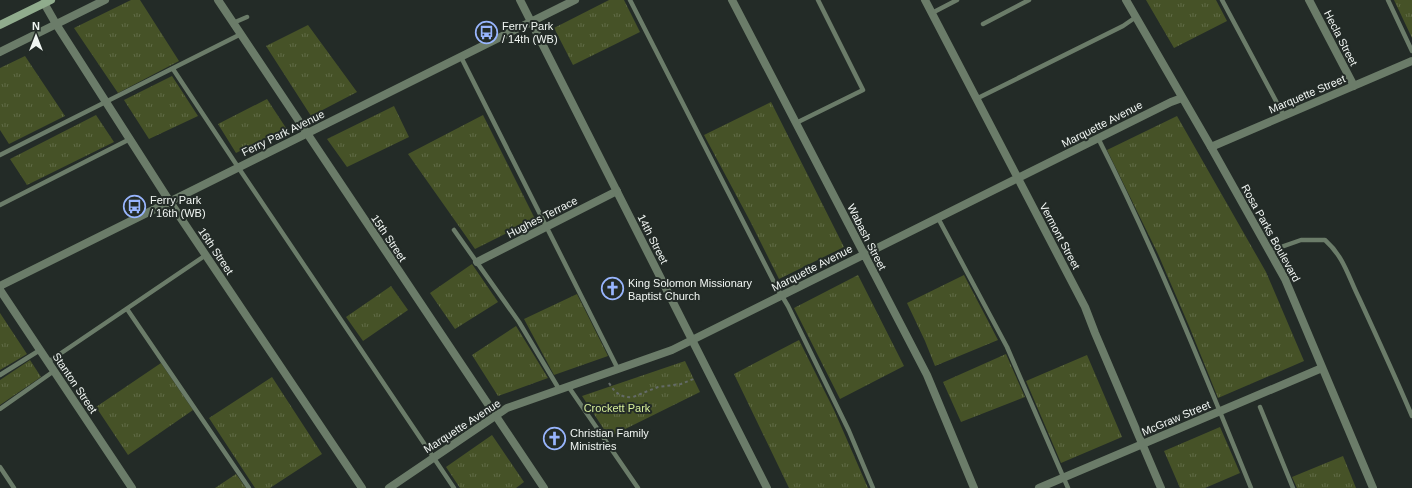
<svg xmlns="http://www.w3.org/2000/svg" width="1412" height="488" font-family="Helvetica,sans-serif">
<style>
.grass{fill:url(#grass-tufts)}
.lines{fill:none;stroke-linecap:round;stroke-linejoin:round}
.path{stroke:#646b67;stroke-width:2;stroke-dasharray:3 3;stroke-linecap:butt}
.service{stroke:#6b7c69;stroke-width:4.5}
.minor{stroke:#6b7c69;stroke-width:8}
.tertiary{stroke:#6b7c69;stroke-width:8}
.secondary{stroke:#90ac8d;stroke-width:8}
.labels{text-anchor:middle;stroke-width:4;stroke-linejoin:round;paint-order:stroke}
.poi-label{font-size:11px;fill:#f1f6f3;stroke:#232b27;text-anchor:start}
.street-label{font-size:11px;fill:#f1f6f3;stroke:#232b27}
.park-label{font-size:11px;fill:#d6ee9a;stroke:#232b27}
</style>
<defs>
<pattern id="grass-tufts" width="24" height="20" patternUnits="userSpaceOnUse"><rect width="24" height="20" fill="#465227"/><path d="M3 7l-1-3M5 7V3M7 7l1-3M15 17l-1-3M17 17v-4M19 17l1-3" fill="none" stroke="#616c47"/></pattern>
</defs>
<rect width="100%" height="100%" fill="#232b27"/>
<path class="grass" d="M131 0H140L179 61 118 93 74 28Z
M609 0H624L640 32 573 65 554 28Z
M1146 0H1216L1227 21 1174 48Z
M1394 0H1412V38Z
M308 25 357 92 311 116 266 46Z
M25 56 65 116 9 144 0 130V68Z
M172 76 198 116 149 139 124 100Z
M267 99 286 128 236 153 218 124Z
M771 102 844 247 779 279 750 221 704 135Z
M394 106 409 137 347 167 327 139Z
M96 115 114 142 27 185 10 159Z
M483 115 535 219 475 249 408 154Z
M1177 116 1266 272 1304 361 1218 398 1189 326 1158 254 1107 150Z
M472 264 498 302 455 329 430 293Z
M858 275 904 366 840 399 794 308Z
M964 275 998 340 935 366 925 341 907 303Z
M391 286 408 310 363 341 346 317Z
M577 294 608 356 554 375 524 319Z
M0 313 27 354 0 370Z
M516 326 548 378 498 396 472 355Z
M799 340 834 410 868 488H789L734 374Z
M1006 354 1025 397 961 422 943 382Z
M1087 355 1122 437 1061 463 1026 381Z
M30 360 41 377 0 405V380Z
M685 361 700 392 609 437 582 396Z
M161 363 193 410 128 455 96 407Z
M272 377 322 454 270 488H255L209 418Z
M1220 427 1240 473 1205 488H1180L1164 451Z
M492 435 524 482 516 488H460L446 467Z
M1343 456 1356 488H1297L1292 477Z
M236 474 246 488H215Z"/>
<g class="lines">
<path class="path" d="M609 383C615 393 621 398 633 397L658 387 681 384 696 378"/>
<path class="service" d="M630 0 776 286 788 306 849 431 873 488
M1222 0 1284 116
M1388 0 1412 51
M932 13 957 0
M233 23 247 17
M983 24 1029 0
M461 57 618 369
M173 69 238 167 454 488
M976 99 1123 26 1136 17
M796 123 863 90 818 0
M1098 138C1156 252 1203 370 1251 488
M0 155 241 34
M0 205 130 139
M938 218 1007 347 1068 488
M454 230 519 322 559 389
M1270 251 1301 240H1325C1344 257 1348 276 1359 298 1377 337 1395 376 1412 416
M127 309 249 488
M48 362 206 255
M0 375 40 350
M568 386 638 488
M1260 407 1293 488
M0 409 54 371
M0 467 14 488"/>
<path class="minor" d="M218 0 544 488
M732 0 927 375 974 488
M925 0 1085 307 1095 333 1161 488
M1309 0 1354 86
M44 3 56 24 170 202 362 488
M0 52 105 0
M1211 147 1412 61
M477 262 617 191
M0 286 575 0
M0 290 132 488
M389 488 507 408 672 350 1171 102 1182 98"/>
<path class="tertiary" d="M520 0 767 488
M1126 0 1211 147 1285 279 1373 488
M1039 488 1322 368"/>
<path class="secondary" d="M0 25 51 0"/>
</g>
<defs>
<symbol id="bus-ring" viewBox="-11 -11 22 22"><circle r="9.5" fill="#232b27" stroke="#98b5fd" stroke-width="1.5"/><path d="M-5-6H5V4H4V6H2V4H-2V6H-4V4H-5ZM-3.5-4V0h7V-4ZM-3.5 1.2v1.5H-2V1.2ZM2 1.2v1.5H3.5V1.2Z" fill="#98b5fd"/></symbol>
<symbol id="church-ring" viewBox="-11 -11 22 22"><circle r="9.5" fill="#232b27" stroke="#98b5fd" stroke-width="1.5"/><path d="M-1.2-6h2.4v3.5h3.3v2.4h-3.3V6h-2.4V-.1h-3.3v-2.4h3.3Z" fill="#98b5fd"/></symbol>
</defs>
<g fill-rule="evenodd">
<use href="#bus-ring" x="474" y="20" width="25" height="25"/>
<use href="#bus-ring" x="122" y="194" width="25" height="25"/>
<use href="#church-ring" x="600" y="276" width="25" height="25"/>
<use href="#church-ring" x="542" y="426" width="25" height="25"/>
</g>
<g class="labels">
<g class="poi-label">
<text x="502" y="30">Ferry Park<tspan x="502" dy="13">/ 14th (WB)</tspan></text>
<text x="150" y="204">Ferry Park<tspan x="150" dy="13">/ 16th (WB)</tspan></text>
<text x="628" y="287">King Solomon Missionary<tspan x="628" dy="13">Baptist Church</tspan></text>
<text x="570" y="437">Christian Family<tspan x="570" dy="13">Ministries</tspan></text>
</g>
<g class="street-label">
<text transform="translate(1341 38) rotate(63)" y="4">Hecla Street</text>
<text transform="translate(1307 94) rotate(-23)" y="4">Marquette Street</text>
<text transform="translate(1102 124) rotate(-27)" y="4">Marquette Avenue</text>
<text transform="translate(283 133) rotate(-26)" y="4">Ferry Park Avenue</text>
<text transform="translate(542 217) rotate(-27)" y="4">Hughes Terrace</text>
<text transform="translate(1271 233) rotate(61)" y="4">Rosa Parks Boulevard</text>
<text transform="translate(1060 236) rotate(62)" y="4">Vermont Street</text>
<text transform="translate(867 237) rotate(63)" y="4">Wabash Street</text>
<text transform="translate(389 238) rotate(56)" y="4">15th Street</text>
<text transform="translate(653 239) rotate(63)" y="4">14th Street</text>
<text transform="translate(216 251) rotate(56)" y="4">16th Street</text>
<text transform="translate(812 268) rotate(-27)" y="4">Marquette Avenue</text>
<text transform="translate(75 383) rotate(56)" y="4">Stanton Street</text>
<text transform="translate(1176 418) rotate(-23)" y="4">McGraw Street</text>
<text transform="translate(462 426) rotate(-33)" y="4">Marquette Avenue</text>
</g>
<g class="park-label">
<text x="617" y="412">Crockett Park</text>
</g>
</g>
<g transform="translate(36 36)" stroke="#232b27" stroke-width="3" paint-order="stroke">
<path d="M0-3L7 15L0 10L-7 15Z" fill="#f1f6f3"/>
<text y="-6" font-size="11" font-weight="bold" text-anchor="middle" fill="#f1f6f3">N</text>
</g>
</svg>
